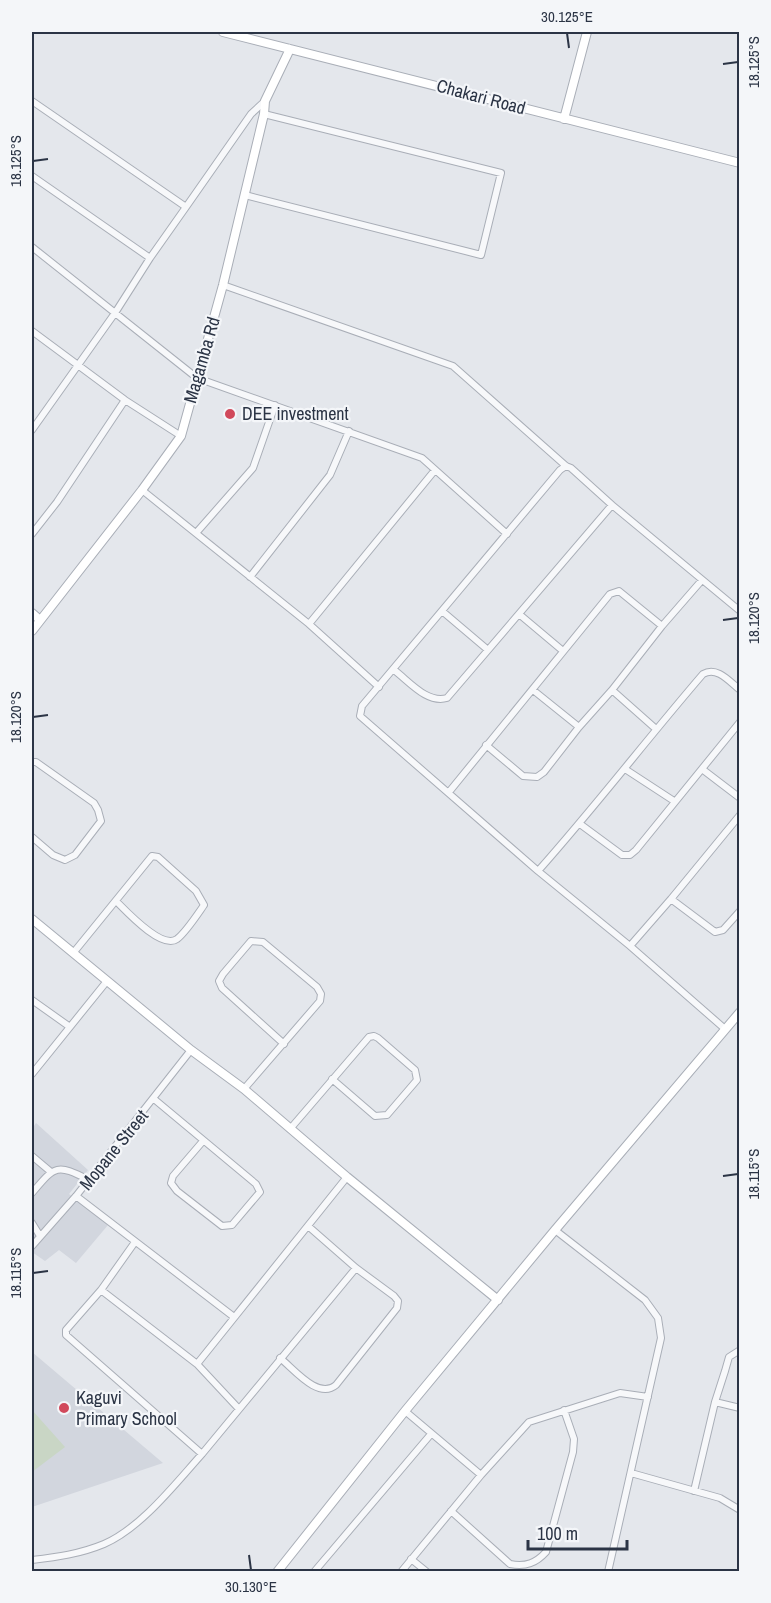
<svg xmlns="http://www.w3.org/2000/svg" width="771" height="1603" font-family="'Archivo Narrow',sans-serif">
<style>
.built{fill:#d2d6de}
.green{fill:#c9d6c5}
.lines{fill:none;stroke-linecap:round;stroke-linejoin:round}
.street-casing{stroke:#a9aeb7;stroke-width:8}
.secondary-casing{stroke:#a9aeb7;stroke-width:10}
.street{stroke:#f7f8fa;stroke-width:6}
.secondary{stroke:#fff;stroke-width:8}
.ticks{fill:none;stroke:#2b3445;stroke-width:2}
.poi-dot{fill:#d1495b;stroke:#f4f6f9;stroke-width:2}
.labels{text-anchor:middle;stroke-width:4.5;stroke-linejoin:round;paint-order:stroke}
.street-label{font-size:18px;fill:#2b3445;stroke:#f4f6f9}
.poi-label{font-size:18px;fill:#2b3445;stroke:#f4f6f9;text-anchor:start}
.neatline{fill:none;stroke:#2b3445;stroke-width:2}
.ticks-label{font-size:15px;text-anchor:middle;fill:#2b3445}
</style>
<rect width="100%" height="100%" fill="#e4e7ec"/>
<path class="built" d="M36 1123 88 1170 69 1194 108 1225 76 1263 59 1250 45 1261 32 1252V1129Z
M32 1352 163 1463 32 1507Z"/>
<path class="green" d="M32 1410 65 1447 32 1472Z"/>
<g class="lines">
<defs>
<path id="street" d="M32 101 186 207
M32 176 150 258
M245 195 481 255 501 173 264 114
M32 247 197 378 422 458 507 534
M223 285 453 366 566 466 571 468 612 505 740 611
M32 331 125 400 181 436
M32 430 115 313 150 258 186 207 251 114 265 101
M566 466 560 470 362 706 360 716 538 871 630 946 725 1029
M142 490 309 624 379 687
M196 533 253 468 275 405
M32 534 57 502 125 400
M250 577 330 475 349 431
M442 611 488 650
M519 614 563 651
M309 624 435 470
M394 670C409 681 427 704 447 698L612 505
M533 690 579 727
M612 690 656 729
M486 745 523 776 537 777 544 772 579 727 612 690 662 626 702 580
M32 762H36L94 803 98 810 101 821 75 855 65 860 53 855 32 837
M625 769 674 801
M702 769 740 798
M449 792 610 594 619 591 662 626
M580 824 622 855H630L636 850 740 722
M538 871C595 807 647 739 703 674 717 666 729 681 740 690
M671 899 715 932 723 930 740 911
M630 946 671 899 740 815
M74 952 152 856 158 857 196 891 204 905C197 915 186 932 177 939 162 950 127 912 116 901
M32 1000 70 1027
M32 1074 107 981
M244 1089 320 1001 321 994 317 987 263 942 251 941 223 974 219 981 222 988 284 1044
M154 1099 256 1184 260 1192 232 1225 222 1226 177 1191 171 1183 173 1176 203 1141
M290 1129 369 1037 374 1036 378 1038 415 1070 417 1080 387 1115 375 1116 332 1079
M32 1156 51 1172
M32 1193C55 1166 56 1163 89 1180
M76 1196 234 1317
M32 1223 40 1236
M555 1230 645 1300 658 1318 661 1338 608 1572
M135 1242 101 1290 197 1364 347 1177
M32 1246 76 1196 191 1050
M101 1290 66 1330V1335L202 1454 356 1268
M280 1358C294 1369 318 1400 336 1385L397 1308 398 1301 394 1296 356 1268 308 1226
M197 1364 239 1409
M715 1402 740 1408
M405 1411 481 1475
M631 1473 720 1498 740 1510
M694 1491 715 1402 725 1371 729 1357 740 1350
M451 1511 510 1564C526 1567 536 1563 546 1552L573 1452 574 1439 564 1410
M411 1559 427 1572
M32 1560C57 1557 80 1554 104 1544 141 1528 175 1484 202 1454
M314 1572 431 1434
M401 1572 481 1475 529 1422 620 1393 648 1397"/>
<path id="secondary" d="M223 32 740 163
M564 119 587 32
M32 613 40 620
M32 631 142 490 181 436 223 285 264 114 265 101 290 49
M32 919 191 1050 244 1089 347 1177 498 1300
M277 1572 405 1411 555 1230 740 1012"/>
</defs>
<use href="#street" class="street-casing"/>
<use href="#secondary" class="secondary-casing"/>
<use href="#street" class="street"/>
<use href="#secondary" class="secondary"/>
</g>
<path class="ticks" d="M567 33 569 48M723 64 738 62M33 161 48 159M723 620 738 618M33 717 48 715M723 1176 738 1174M33 1273 48 1271M249 1555 251 1570"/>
<g class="poi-dot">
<circle cx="230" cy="414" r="6"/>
<circle cx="64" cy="1408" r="6"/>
</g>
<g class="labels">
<g class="street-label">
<text transform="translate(481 97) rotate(15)" y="6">Chakari Road</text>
<text transform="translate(202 360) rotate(-74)" y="6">Magamba Rd</text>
<text transform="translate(114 1150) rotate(-51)" y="6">Mopane Street</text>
</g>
<g class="poi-label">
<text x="242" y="420">DEE investment</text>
<text x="76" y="1404">Kaguvi<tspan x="76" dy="21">Primary School</tspan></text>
</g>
</g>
<rect width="771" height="1603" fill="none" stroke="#f4f6f9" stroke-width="66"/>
<path d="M528 1540v9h99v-9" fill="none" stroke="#2b3445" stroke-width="3"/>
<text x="537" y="1540" font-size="18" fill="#2b3445" stroke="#f4f6f9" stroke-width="4.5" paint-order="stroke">100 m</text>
<rect x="33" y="33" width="705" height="1537" class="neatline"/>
<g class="ticks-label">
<text x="567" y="22">30.125°E</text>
<text transform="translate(754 62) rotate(-90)" y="5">18.125°S</text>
<text transform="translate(16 161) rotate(-90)" y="5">18.125°S</text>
<text transform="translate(754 618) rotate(-90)" y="5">18.120°S</text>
<text transform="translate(16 717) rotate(-90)" y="5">18.120°S</text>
<text transform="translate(754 1174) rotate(-90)" y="5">18.115°S</text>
<text transform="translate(16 1273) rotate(-90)" y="5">18.115°S</text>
<text x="251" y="1592">30.130°E</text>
</g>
</svg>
